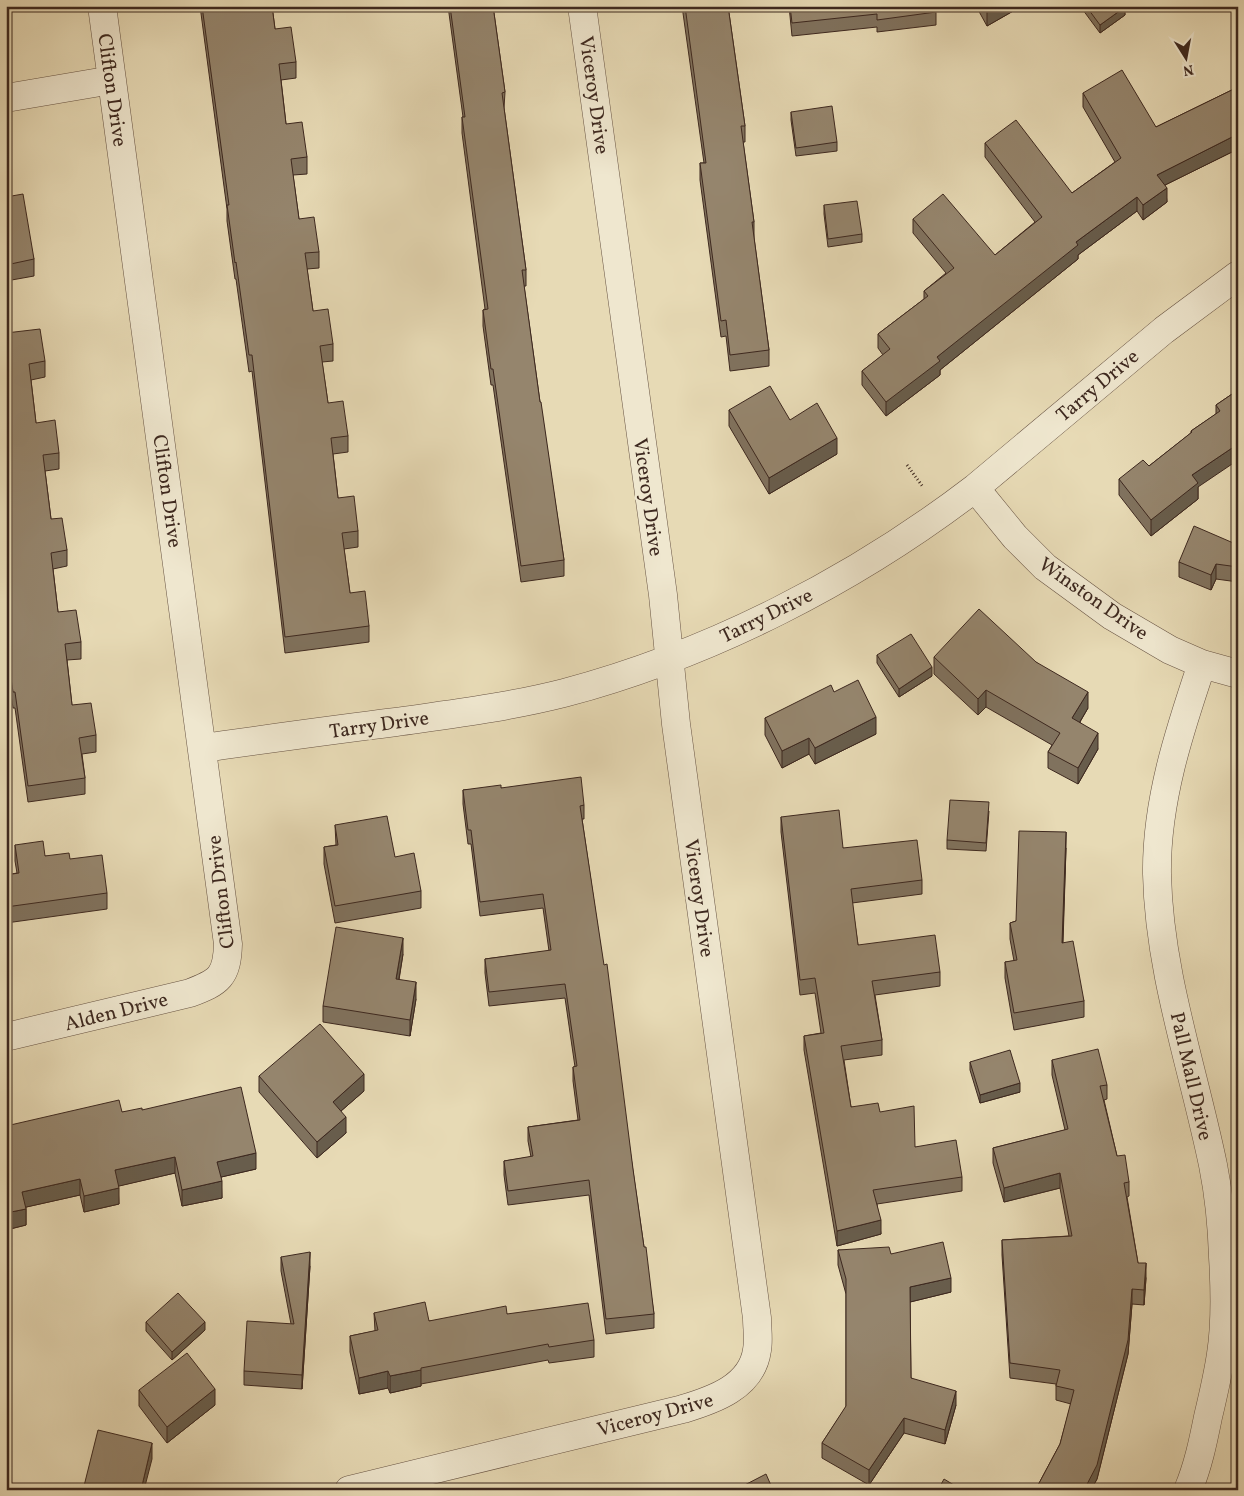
<svg xmlns="http://www.w3.org/2000/svg" width="1244" height="1496" font-family="Vollkorn,serif">
<style>
.lines{fill:none;stroke-linecap:round;stroke-linejoin:round}
.street-casing{stroke:#685444;stroke-width:29}
.path{stroke:#3d281f;stroke-width:3;stroke-dasharray:1 2.5;stroke-linecap:butt}
.street{stroke:#efe7cf;stroke-width:28}
.wall{fill:#80725e;stroke:#3d281f}
.shaded-wall{fill:#685d4c;stroke:#3d281f}
.building{fill:#95856d;stroke:#3d281f}
.labels{text-anchor:middle;stroke-width:4.5;stroke-linejoin:round;paint-order:stroke}
.street-label{font-size:20px;fill:#3d281f;stroke:#efe7cf}
</style>
<rect width="100%" height="100%" fill="#e7dab5"/>
<filter id="stains"><feTurbulence type="fractalNoise" baseFrequency=".004" numOctaves="4"/><feColorMatrix values="0 0 0 0 .2 0 0 0 0 .09 0 0 0 0 .02 0 0 0 .5 -.17"/></filter>
<radialGradient id="worn" r=".72"><stop offset=".6" stop-color="#630" stop-opacity="0"/><stop offset="1" stop-color="#630" stop-opacity=".3"/></radialGradient>
<g class="lines">
<defs>
<path id="street" d="M6 98 112 80
M975 488 1015 537 1045 567 1112 616 1170 650 1202 664 1238 674
M202 748C267 739 331 730 396 722 452 714 509 707 564 693 711 654 855 580 975 488L1164 330 1238 275
M6 1037 190 993C219 982 227 977 228 944L102 6
M349 1490 683 1409C713 1400 752 1387 757 1350 759 1340 757 1328 757 1318L676 724 663 595 582 6
M1188 1490C1198 1466 1203 1442 1208 1417 1213 1396 1218 1375 1221 1354 1226 1322 1225 1290 1223 1257 1222 1226 1219 1195 1213 1165 1193 1068 1159 973 1157 874 1156 802 1179 732 1202 664"/>
</defs>
<use href="#street" class="street-casing"/>
<path class="path" d="M907 465 923 487"/>
<use href="#street" class="street"/>
</g>
<path class="wall" d="M200 6H272L275 29 296 62V78L281 80 286 124 307 157V174L293 175 299 219 319 252V268L307 269 313 311 333 344V361L322 362 328 403 348 436V452L333 454 338 498 358 531V547L344 549 350 593 369 626V642L285 653 252 371 249 372 236 279H235L227 221V209Z
M448 6H493L505 92 504 108 526 270V286H524L540 402 564 560V576L521 582 493 385H491L483 326V310L485 309 462 133V117H463Z
M682 6H728L745 126V142H743L754 222V238L769 350V366L730 371 726 336 721 337 700 180V163H704Z
M789 6H936V25L877 32V27L792 36Z
M976 6H1022L987 26Z
M1080 6H1124L1125 15 1100 33Z
M1238 87V149L1165 185 1167 202 1143 220 1137 211 1078 255V259L940 370V375L886 416 862 385V371L883 355 878 348V334L924 299V291L946 273 913 233V219L995 255 1035 222 985 157V143L1072 193 1115 162 1083 107V93L1156 127Z
M791 112 837 142V151L796 156 791 120Z
M6 197 34 259V276L6 281Z
M824 205 862 234V242L828 247 824 214Z
M6 333 45 361V377L31 380 36 423 59 453V469L45 471 51 519 67 550V566L53 569 58 612 81 642V659L67 660 72 705 96 735V752L82 754 85 778V794L28 802 15 708H13L6 660Z
M1238 390 1198 487V499L1151 536 1119 495V479L1149 466 1191 433V431L1216 414V405Z
M729 410 790 420 837 454 769 494 729 426Z
M1238 545V582L1216 579 1211 590 1179 577V562Z
M877 655 932 676 899 697 877 663Z
M934 657 1036 662 1088 708 1080 722 1098 749 1078 784 1048 768V752L1052 745 986 707 978 715 934 674Z
M834 692 876 734 815 764 809 754 782 768 765 735V718Z
M501 788 584 805V819H582L644 1247 654 1314V1328L606 1334 589 1195 508 1205 504 1175V1161L531 1157 528 1141V1127L578 1120 573 1081V1067H575L565 998 489 1006 485 973V959L549 951 543 908 480 916 471 844H468L463 804V790Z
M989 811 986 851 947 849V840Z
M781 817 843 848 922 880V894L852 903 858 945 940 972V986L875 995 882 1040V1055L844 1060 851 1107 880 1112 915 1147 962 1177V1191L877 1204 881 1234 837 1246 804 1050V1036L821 1033 815 993 800 995 781 832Z
M335 825 395 857 421 891V908L335 923 324 864V847L336 845Z
M15 845 45 856 70 859 107 893V909L6 923V875L17 873 15 861Z
M1066 848 1063 943 1084 1001V1017L1014 1030 1005 978V962L1014 961 1010 939V923L1016 921Z
M403 954 399 980 416 999 410 1036 323 1022V1006Z
M1052 1060 1107 1085V1099L1104 1100 1117 1156 1129 1182V1196L1127 1197 1138 1263 1146 1278 1144 1305 1132 1304 1128 1354 1097 1479 1091 1490H1037V1487L1060 1444 1071 1404 1056 1400V1384L1010 1378 1002 1255V1240L1069 1236 1060 1188 1004 1202 993 1163V1148L1065 1130 1052 1075Z
M970 1062 1020 1092 980 1103 970 1070Z
M259 1076 364 1091 341 1111 346 1133 317 1158 259 1092Z
M142 1110 256 1169 221 1177 222 1198 182 1206 175 1173 118 1186 119 1204 84 1212 80 1195 26 1207V1225L6 1230V1126Z
M838 1250 891 1254 951 1292 910 1302 911 1378 956 1405 945 1444 904 1433 869 1485 822 1458V1443L846 1407V1294L838 1265Z
M281 1257 310 1266 302 1389 244 1385V1371L291 1324 281 1271Z
M374 1313 429 1321 507 1314 594 1340V1357L549 1363 548 1360 421 1384V1386L390 1393 388 1388 359 1394 350 1352V1336L375 1331Z
M146 1322 205 1330 172 1360 146 1331Z
M139 1390 215 1405 167 1443 139 1406Z"/>
<path class="shaded-wall" d="M992 6H1022L987 26V9Z
M1125 7V15L1100 33V25Z
M1238 134V149L1157 189V175Z
M1167 188V202L1143 220V205Z
M1137 197V211L1078 255V259L940 370V375L886 416V402L937 357 1076 242Z
M837 438V454L769 494V478Z
M1238 444V460L1198 487V499L1151 536V520L1192 475Z
M1216 564V579L1211 590V575Z
M932 667V676L899 697V689Z
M986 690V707L978 715V699Z
M1088 692V708L1072 735V718Z
M876 717V734L815 764V748Z
M1098 733V749L1078 784V768Z
M809 738V754L782 768V751Z
M1066 832V848L1062 959V943Z
M403 938V954L396 996V979Z
M416 982V999L410 1036V1020Z
M364 1074V1091L333 1118V1102Z
M1020 1083V1092L980 1103V1095Z
M346 1117V1133L317 1158V1142Z
M256 1153V1169L217 1178V1162Z
M175 1157V1173L115 1187V1170Z
M1060 1173V1188L1004 1202V1188Z
M80 1179V1195L22 1208V1192Z
M222 1181V1198L182 1206V1190Z
M119 1188V1204L84 1212V1196Z
M26 1209V1225L6 1230V1213Z
M881 1220V1234L837 1246V1231Z
M310 1252V1266L302 1389V1375Z
M1146 1263V1278L1144 1305V1290Z
M951 1278V1292L910 1302V1287Z
M1132 1289V1304L1128 1354 1097 1479 1091 1490H1084Z
M205 1322V1330L172 1360V1352Z
M421 1370V1386L390 1393V1376Z
M388 1371V1388L359 1394V1378Z
M215 1389V1405L167 1443V1427Z
M956 1391V1405L945 1444V1430Z
M904 1418V1433L869 1485V1470Z
M152 1443V1459L144 1490H141Z"/>
<path class="building" d="M202 6H272L275 29 291 27 296 62 279 64 286 124 302 122 307 157 291 159 299 219 314 217 319 252 305 253 313 311 328 309 333 344 320 346 328 403 343 401 348 436 331 438 338 498 354 496 358 531 342 533 350 593 365 591 369 626 285 637 252 355H249L236 262 235 263 227 205H229Z
M450 6H493L505 92 502 93 526 270H522L540 402H541L564 560 521 566 493 369H491L483 310 488 309 462 117H465Z
M685 6H728L745 126H741L754 222H752L769 350 730 355 726 320 721 321 700 163H706Z
M790 6H936V12L877 20V14L792 23Z
M985 6H992L987 9Z
M1086 6H1124L1125 7 1100 25Z
M1122 70 1156 127 1238 87V134L1157 175 1167 188 1143 205 1137 197 1076 242 1078 245 937 357 940 361 886 402 862 371 890 349 878 334 928 296 924 291 954 268 913 219 943 194 995 255 1042 217 985 143 1016 120 1072 193 1121 158 1083 93Z
M832 106 837 142 796 148 791 112Z
M23 194 34 259 6 265V197Z
M857 201 862 234 828 239 824 205Z
M40 329 45 361 29 364 36 423 55 420 59 453 43 455 51 519 62 518 67 550 51 553 58 612 76 610 81 642 65 644 72 705 91 703 96 735 79 738 85 778 28 786 15 692H13L6 644V333Z
M770 386 790 420 817 403 837 438 769 478 729 410Z
M1238 390V444L1192 475 1198 483 1151 520 1119 479 1143 460 1149 466 1192 432 1191 431 1220 411 1216 405Z
M1194 526 1238 545V567L1216 564 1211 575 1179 562Z
M979 609 1036 662 1088 692 1072 718 1098 733 1078 768 1048 752 1060 733 986 690 978 699 934 657Z
M911 634 932 667 899 689 877 655Z
M858 680 876 717 815 748 809 738 782 751 765 718 831 685 834 692Z
M581 777 584 805 580 806 604 965 607 964 633 1169 644 1247H646L654 1314 606 1319 589 1180 508 1191 504 1161 533 1156 528 1127 580 1120 573 1067 577 1066 565 984 489 992 485 959 551 950 543 894 480 902 471 830H468L463 790 501 785V788Z
M950 800 989 802 986 843 947 840Z
M839 810 843 848 917 840 922 880 851 889 858 945 935 935 940 972 872 981 882 1040 841 1046 851 1107 878 1103 880 1112 914 1106 915 1147 956 1140 962 1177 873 1190 881 1220 837 1231 804 1036 824 1033 815 978 800 980 781 817Z
M387 816 395 857 414 853 421 891 335 906 324 847 338 845 335 825Z
M1019 831 1066 832 1062 943 1073 941 1084 1001 1014 1013 1005 962 1017 960 1010 923 1016 921Z
M43 841 45 856 69 853 70 859 102 855 107 893 6 907V875L19 873 15 845Z
M336 927 403 938 396 979 416 982 410 1020 323 1006Z
M320 1024 364 1074 333 1102 346 1117 317 1142 259 1076Z
M1098 1049 1107 1085 1100 1086 1117 1156 1125 1155 1129 1182 1124 1183 1138 1263H1146L1144 1290 1132 1289 1128 1340 1097 1465 1084 1490H1042L1043 1489 1037 1487 1060 1444 1074 1390 1056 1386 1060 1370 1010 1363 1002 1240 1072 1236 1060 1173 1004 1188 993 1148 1068 1129 1052 1060Z
M1010 1050 1020 1083 980 1095 970 1062Z
M241 1087 256 1153 217 1162 222 1181 182 1190 175 1157 115 1170 119 1188 84 1196 80 1179 22 1192 26 1209 6 1213V1126L119 1100 122 1112 142 1108V1110Z
M943 1242 951 1278 910 1287 911 1378 956 1391 945 1430 904 1418 869 1470 822 1443 846 1406V1279L838 1250 889 1247 891 1254Z
M310 1252 302 1375 244 1371 247 1321 294 1324 281 1257Z
M178 1293 205 1322 172 1352 146 1322Z
M425 1302 429 1321 506 1306 507 1314 588 1303 594 1340 549 1347 548 1344 421 1368V1370L390 1376 388 1371 359 1378 350 1336 378 1330 374 1313Z
M187 1353 215 1389 167 1427 139 1390Z
M98 1430 152 1443 141 1490H83Z
M766 1474 773 1490H735Z
M944 1479 962 1490H938Z"/>
<g class="labels">
<g class="street-label">
<text transform="translate(113 90) rotate(82)" y="7">Clifton Drive</text>
<text transform="translate(595 95) rotate(82)" y="7">Viceroy Drive</text>
<text transform="translate(1097 385) rotate(-40)" y="7">Tarry Drive</text>
<text transform="translate(168 491) rotate(82)" y="7">Clifton Drive</text>
<text transform="translate(649 497) rotate(82)" y="7">Viceroy Drive</text>
<text transform="translate(1094 598) rotate(35)" y="7">Winston Drive</text>
<text transform="translate(766 615) rotate(-26)" y="7">Tarry Drive</text>
<text transform="translate(379 724) rotate(-8)" y="7">Tarry Drive</text>
<text transform="translate(220 892) rotate(-97)" y="7">Clifton Drive</text>
<text transform="translate(700 898) rotate(82)" y="7">Viceroy Drive</text>
<text transform="translate(116 1011) rotate(-14)" y="7">Alden Drive</text>
<text transform="translate(1192 1076) rotate(77)" y="7">Pall Mall Drive</text>
<text transform="translate(655 1414) rotate(-15)" y="7">Viceroy Drive</text>
</g>
</g>
<rect width="1244" height="1496" fill="none" stroke="#e7dab5" stroke-width="25"/>
<rect x="8" y="8" width="1229" height="1481" fill="none" stroke="#3d281f" stroke-width="2.5"/>
<rect x="12" y="12" width="1219" height="1471" fill="none" stroke="#3d281f"/>
<g transform="translate(1186 58) rotate(169)" stroke="#efe7cf" stroke-width="4" paint-order="stroke">
<path d="M0-4L9 19L0 12L-9 19Z" fill="#3d281f"/>
<text y="-8" font-size="14" font-weight="bold" text-anchor="middle" fill="#3d281f">N</text>
</g>
<rect width="100%" height="100%" filter="url(#stains)"/>
<rect width="100%" height="100%" fill="url(#worn)"/>
</svg>
